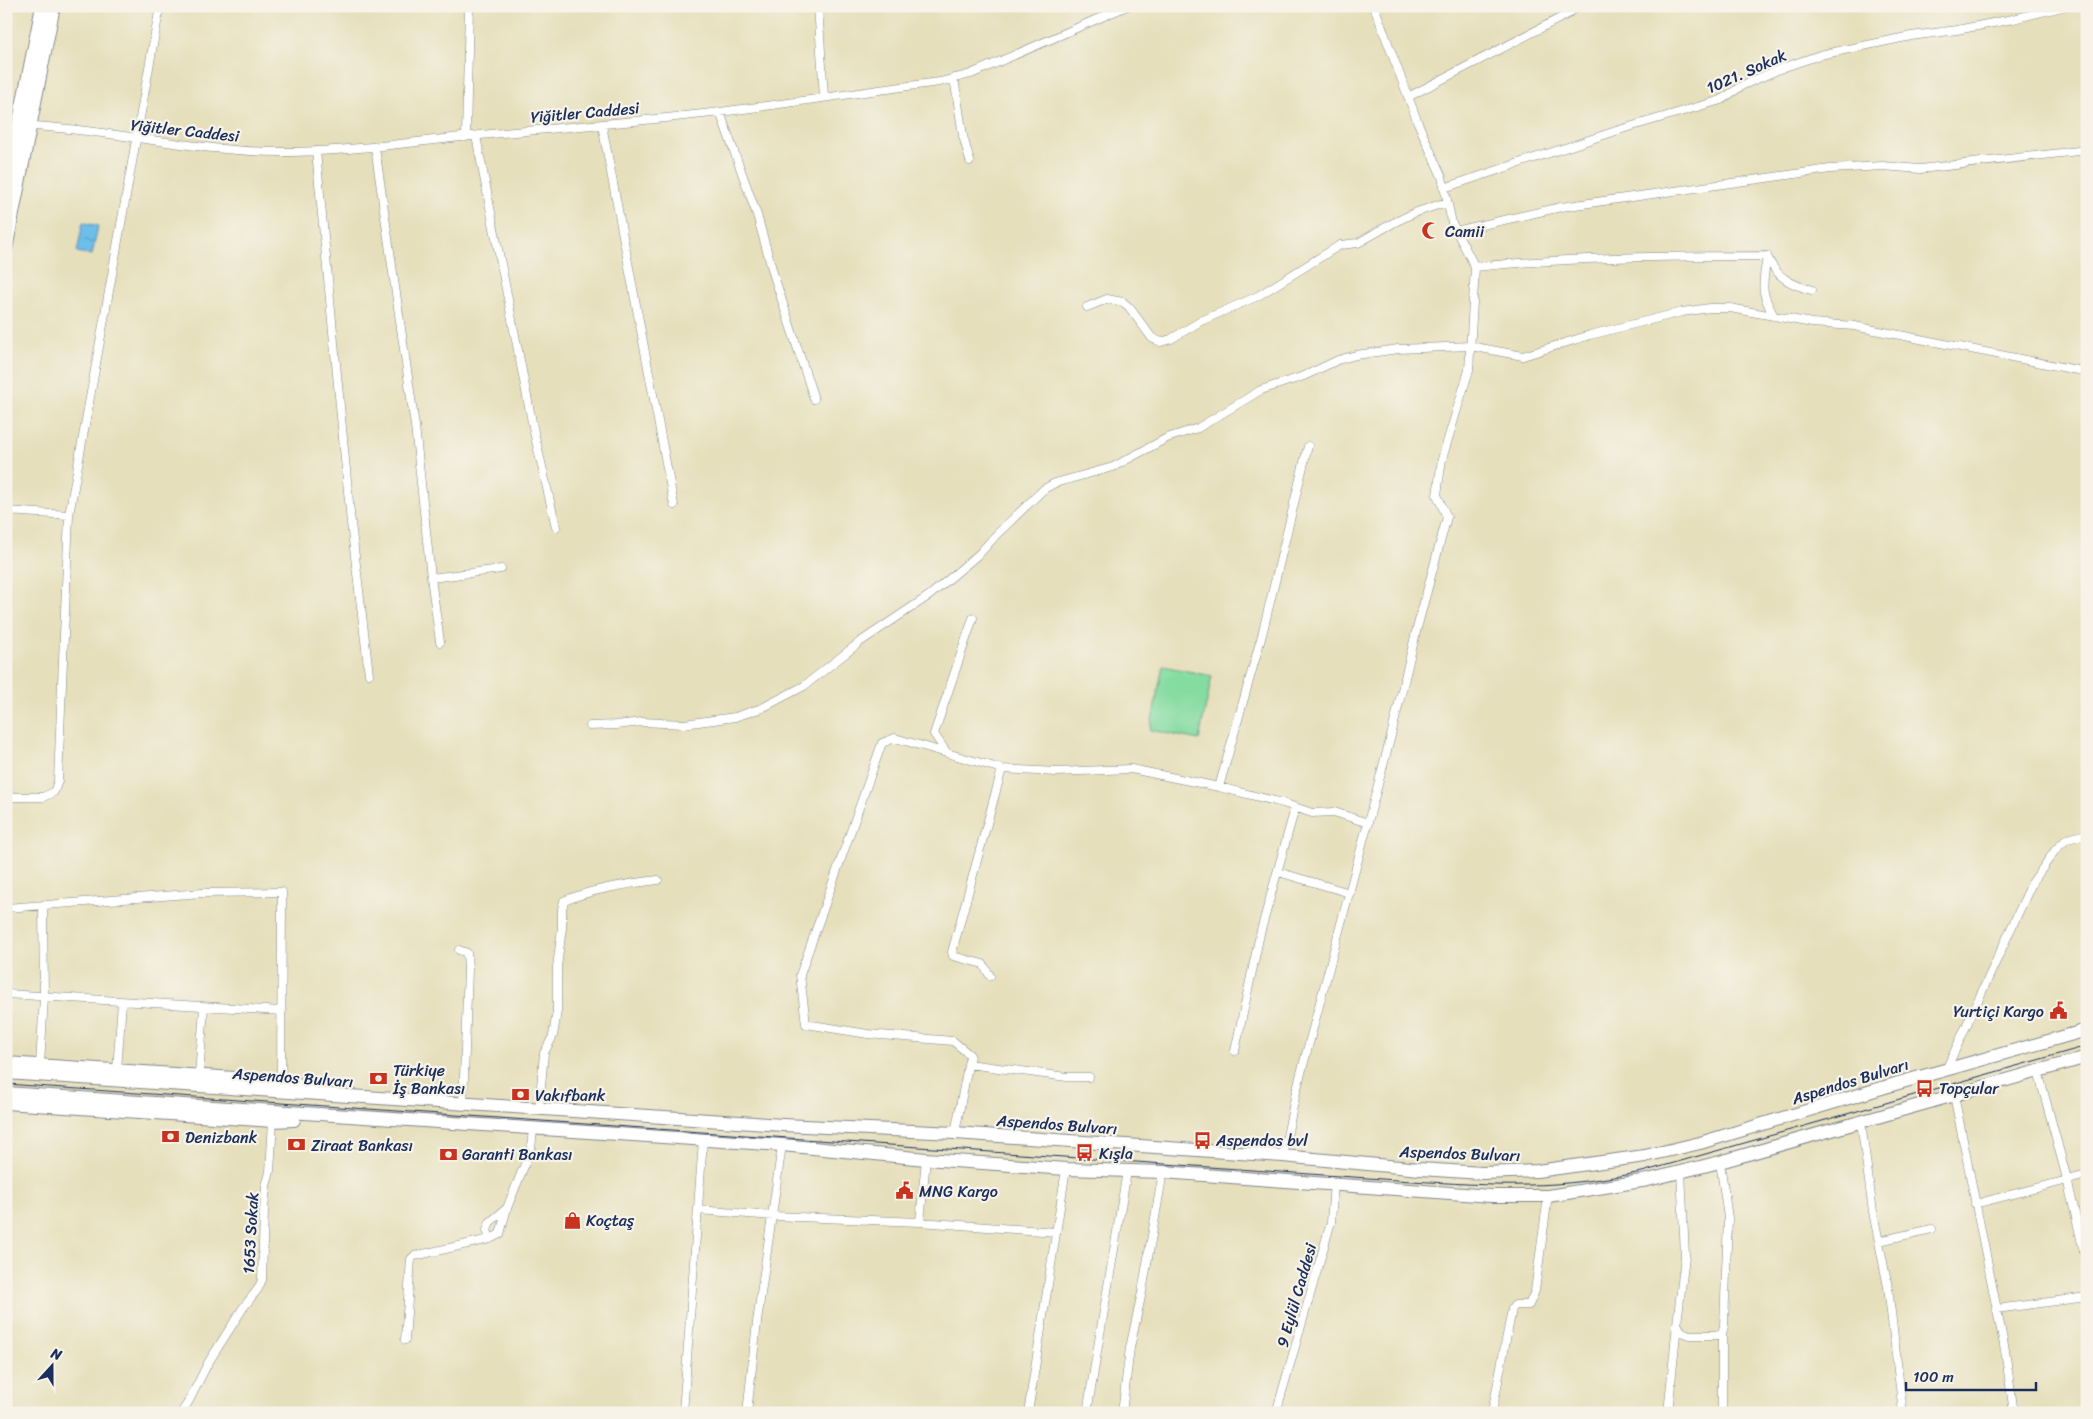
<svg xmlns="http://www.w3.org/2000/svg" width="2093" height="1419" font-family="Sriracha,sans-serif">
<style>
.garden{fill:#84dca1;stroke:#508680}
.water{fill:url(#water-ripples);stroke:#4477a4}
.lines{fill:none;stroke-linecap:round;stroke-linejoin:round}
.minor-casing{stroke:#80878c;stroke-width:9}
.primary-casing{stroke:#80878c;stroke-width:14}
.minor{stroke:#fff;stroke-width:8}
.primary{stroke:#fff;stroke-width:12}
.tram{stroke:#1b2f5e;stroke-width:1}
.labels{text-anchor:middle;stroke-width:4.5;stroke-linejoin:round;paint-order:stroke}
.street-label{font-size:16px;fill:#1b2f5e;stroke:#f7f3e8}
.poi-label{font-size:16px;fill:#1b2f5e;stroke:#f7f3e8;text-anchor:start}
</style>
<defs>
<pattern id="water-ripples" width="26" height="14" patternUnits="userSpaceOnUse" patternTransform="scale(1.25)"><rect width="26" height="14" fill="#6dbfe9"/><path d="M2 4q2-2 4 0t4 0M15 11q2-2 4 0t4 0" fill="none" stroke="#599cc0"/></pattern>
</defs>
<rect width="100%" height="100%" fill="#f7f3e8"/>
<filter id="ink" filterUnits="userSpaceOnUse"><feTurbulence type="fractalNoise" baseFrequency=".02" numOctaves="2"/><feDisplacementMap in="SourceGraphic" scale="10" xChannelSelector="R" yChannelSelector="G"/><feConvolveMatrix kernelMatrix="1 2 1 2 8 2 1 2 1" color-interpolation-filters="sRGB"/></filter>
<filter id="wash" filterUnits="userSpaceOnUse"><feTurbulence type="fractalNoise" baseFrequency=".0096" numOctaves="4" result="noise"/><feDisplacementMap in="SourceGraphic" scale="20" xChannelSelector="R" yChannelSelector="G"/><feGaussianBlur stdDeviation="1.12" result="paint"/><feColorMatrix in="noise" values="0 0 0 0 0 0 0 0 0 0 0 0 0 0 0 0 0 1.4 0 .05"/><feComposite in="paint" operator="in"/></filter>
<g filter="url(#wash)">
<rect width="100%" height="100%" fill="#e6dfbb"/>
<path class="garden" d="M1163 666 1212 676 1199 740 1150 730Z"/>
<path class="water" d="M83 222 98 226 92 255 77 252Z"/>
</g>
<g filter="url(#ink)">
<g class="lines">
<defs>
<path id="minor" d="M818 6 824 97
M954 78 963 136 970 161
M1408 97 1568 14 1578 6
M720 112 757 215 774 276 814 399
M6 125C102 126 196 154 292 152 352 151 411 142 471 136 554 128 637 122 720 112 793 103 866 91 940 82L971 74 1127 6
M602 125 674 505
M476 136 534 432 556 527
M466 137 469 6
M375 147 415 426 431 578
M316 151 351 523 369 674
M1444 188 1619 130 1721 100 1743 85 1782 68 1820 55 1911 36 1957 30 2013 19 2066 6
M1456 231 1561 207 1830 169 1883 166 1920 169 2087 150
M1767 256C1776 277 1791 285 1812 290
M1475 267C1570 257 1671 256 1767 256 1763 285 1759 290 1774 316
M1087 307 1107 299 1123 302 1129 307 1152 338 1161 342 1171 339 1201 321 1258 296 1340 245 1358 243 1393 223 1414 213 1447 202
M6 511 69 515
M440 642 431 578 501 569
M590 726 616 725 642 722 684 724 735 717 762 708 804 686 860 642 930 595 980 553 997 534 1044 489 1055 483 1113 467 1167 438 1198 428 1261 390 1304 376 1338 360 1356 355 1398 349 1470 346 1523 356 1590 335 1682 312 1710 308H1730L1812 323 1854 326 2087 372
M947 753 934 734 973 618
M1002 769 1056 772 1131 769 1219 787 1283 803 1312 813 1334 812 1368 823
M1219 787 1262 635 1308 446
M6 797H43L54 792 58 781 69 515 160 6
M1278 872 1350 893
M6 908 202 893 282 892 281 1081
M459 950 467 953 468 969 463 1104
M6 994 282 1011
M1235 1051 1260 934 1295 808
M968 1064 1067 1077H1089
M40 1065 44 997 43 905
M117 1070 122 1002
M1946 1070 2032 883 2056 849 2067 839 2087 834
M2038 1071 2067 1179 2087 1265
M199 1076 204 1007
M1954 1095 2005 1350 2014 1413
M539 1109 544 1053 553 1036 557 1011V967L562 928V909L564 901C589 890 630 883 658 880
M1861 1122 1873 1212 1888 1287 1903 1413
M955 1133 970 1055 953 1041 868 1034 806 1024 800 975 882 743 895 738 1002 769 952 952 953 956 983 964 990 976
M1283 1156 1296 1092 1391 736 1416 632 1447 517 1437 495 1442 459 1469 370 1475 267 1452 223 1442 177 1418 123 1374 6
M1720 1162 1728 1218 1724 1326 1722 1335V1413
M1681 1171 1685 1256 1677 1324 1682 1332 1690 1335H1722
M1975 1204 2087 1175
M507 1208 490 1222 487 1230 490 1239 500 1234 507 1208 531 1149 533 1129
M698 1210 773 1216 920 1222 926 1159
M920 1222 1056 1232
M1879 1241 1932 1229
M1996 1309 2087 1297
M405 1340 411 1259 414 1256 490 1239
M181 1413 189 1401 208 1363 243 1308 258 1289 262 1280 264 1210 266 1186 270 1172 273 1121
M683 1413 703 1140
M747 1413 757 1322 782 1145
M1028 1413 1066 1169
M1087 1413 1127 1171
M1122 1413 1130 1348 1142 1292 1163 1172
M1276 1413 1331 1222 1334 1183
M1492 1413 1512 1309 1515 1305H1529L1535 1291 1548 1196
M1668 1413 1677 1324"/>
<path id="primary" d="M6 187 42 6
M6 249 54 6
M6 1063 281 1081 311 1088
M6 1073 783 1125 955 1133 1283 1156 1420 1169 1482 1173 1537 1171 1645 1156 1700 1143 1895 1084 2087 1030
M6 1093 782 1145 926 1159 1066 1169 1163 1172 1491 1196H1548L1648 1180 1720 1162 2087 1057
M6 1103 273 1121 294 1120"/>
</defs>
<use href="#minor" class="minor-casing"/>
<use href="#primary" class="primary-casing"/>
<use href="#minor" class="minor"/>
<use href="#primary" class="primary"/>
<path class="tram" d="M6 1084 1411 1181C1450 1183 1488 1186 1527 1185 1566 1185 1604 1179 1642 1172L2087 1046"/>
</g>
</g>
<defs>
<symbol id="mosque-bare" viewBox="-9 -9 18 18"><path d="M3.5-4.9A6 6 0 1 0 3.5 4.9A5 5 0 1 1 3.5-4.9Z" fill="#c8321e" stroke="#f7f3e8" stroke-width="2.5" paint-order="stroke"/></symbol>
<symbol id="civic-bare" viewBox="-9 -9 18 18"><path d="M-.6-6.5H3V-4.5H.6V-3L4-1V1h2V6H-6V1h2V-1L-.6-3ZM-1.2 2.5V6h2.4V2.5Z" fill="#c8321e" stroke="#f7f3e8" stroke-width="2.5" paint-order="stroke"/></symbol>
<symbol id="bank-bare" viewBox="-9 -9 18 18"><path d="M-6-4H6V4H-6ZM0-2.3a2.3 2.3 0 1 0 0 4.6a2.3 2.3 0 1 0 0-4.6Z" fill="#c8321e" stroke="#f7f3e8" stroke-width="2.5" paint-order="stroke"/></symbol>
<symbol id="bus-bare" viewBox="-9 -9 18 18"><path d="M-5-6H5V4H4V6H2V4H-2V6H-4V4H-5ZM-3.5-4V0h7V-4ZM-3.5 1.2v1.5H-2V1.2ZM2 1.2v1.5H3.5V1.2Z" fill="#c8321e" stroke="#f7f3e8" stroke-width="2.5" paint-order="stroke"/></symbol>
<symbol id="shop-bare" viewBox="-9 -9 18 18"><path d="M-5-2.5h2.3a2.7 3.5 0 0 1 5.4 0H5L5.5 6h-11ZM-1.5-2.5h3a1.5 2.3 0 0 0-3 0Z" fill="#c8321e" stroke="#f7f3e8" stroke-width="2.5" paint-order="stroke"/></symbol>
</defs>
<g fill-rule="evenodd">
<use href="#mosque-bare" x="1418" y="218" width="25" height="25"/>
<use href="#civic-bare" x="2046" y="998" width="25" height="25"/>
<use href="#bank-bare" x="366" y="1066" width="25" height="25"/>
<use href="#bus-bare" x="1912" y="1076" width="25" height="25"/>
<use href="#bank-bare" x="508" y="1082" width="25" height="25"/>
<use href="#bank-bare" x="158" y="1124" width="25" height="25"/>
<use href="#bus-bare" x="1190" y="1128" width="25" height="25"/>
<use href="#bank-bare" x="284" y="1132" width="25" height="25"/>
<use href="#bus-bare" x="1072" y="1140" width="25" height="25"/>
<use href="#bank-bare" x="436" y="1142" width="25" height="25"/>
<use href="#civic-bare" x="892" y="1178" width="25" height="25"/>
<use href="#shop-bare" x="560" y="1208" width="25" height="25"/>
</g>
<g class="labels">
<g class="street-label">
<text transform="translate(1746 71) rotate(-24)" y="6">1021. Sokak</text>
<text transform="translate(585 112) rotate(-5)" y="6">Yiğitler Caddesi</text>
<text transform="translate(185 130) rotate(6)" y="6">Yiğitler Caddesi</text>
<text transform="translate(293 1077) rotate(4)" y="6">Aspendos Bulvarı</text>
<text transform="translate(1850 1081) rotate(-17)" y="6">Aspendos Bulvarı</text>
<text transform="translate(1057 1124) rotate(4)" y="6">Aspendos Bulvarı</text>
<text transform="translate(1460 1153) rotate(2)" y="6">Aspendos Bulvarı</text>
<text transform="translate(250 1233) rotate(-87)" y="6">1653 Sokak</text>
<text transform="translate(1296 1295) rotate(-74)" y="6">9 Eylül Caddesi</text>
</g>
<g class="poi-label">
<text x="1445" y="237">Camii</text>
<text x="2044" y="1017" text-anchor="end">Yurtiçi Kargo</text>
<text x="393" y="1076">Türkiye<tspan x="393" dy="18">İş Bankası</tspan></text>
<text x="1939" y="1094">Topçular</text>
<text x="535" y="1101">Vakıfbank</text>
<text x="185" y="1143">Denizbank</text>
<text x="1216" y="1146">Aspendos bvl</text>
<text x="311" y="1151">Ziraat Bankası</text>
<text x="1099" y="1159">Kışla</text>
<text x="462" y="1160">Garanti Bankası</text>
<text x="919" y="1197">MNG Kargo</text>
<text x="586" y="1226">Koçtaş</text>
</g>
</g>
<rect width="2093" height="1419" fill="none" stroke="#f7f3e8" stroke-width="25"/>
<g transform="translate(52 1366) rotate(21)" stroke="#f7f3e8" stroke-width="4" paint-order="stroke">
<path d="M0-4L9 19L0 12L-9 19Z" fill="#1b2f5e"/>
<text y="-8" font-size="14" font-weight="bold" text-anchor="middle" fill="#1b2f5e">N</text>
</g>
<path d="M1906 1382v8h130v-8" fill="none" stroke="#1b2f5e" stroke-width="2.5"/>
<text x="1913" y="1382" font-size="15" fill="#1b2f5e" stroke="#f7f3e8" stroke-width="4" paint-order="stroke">100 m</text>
</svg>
